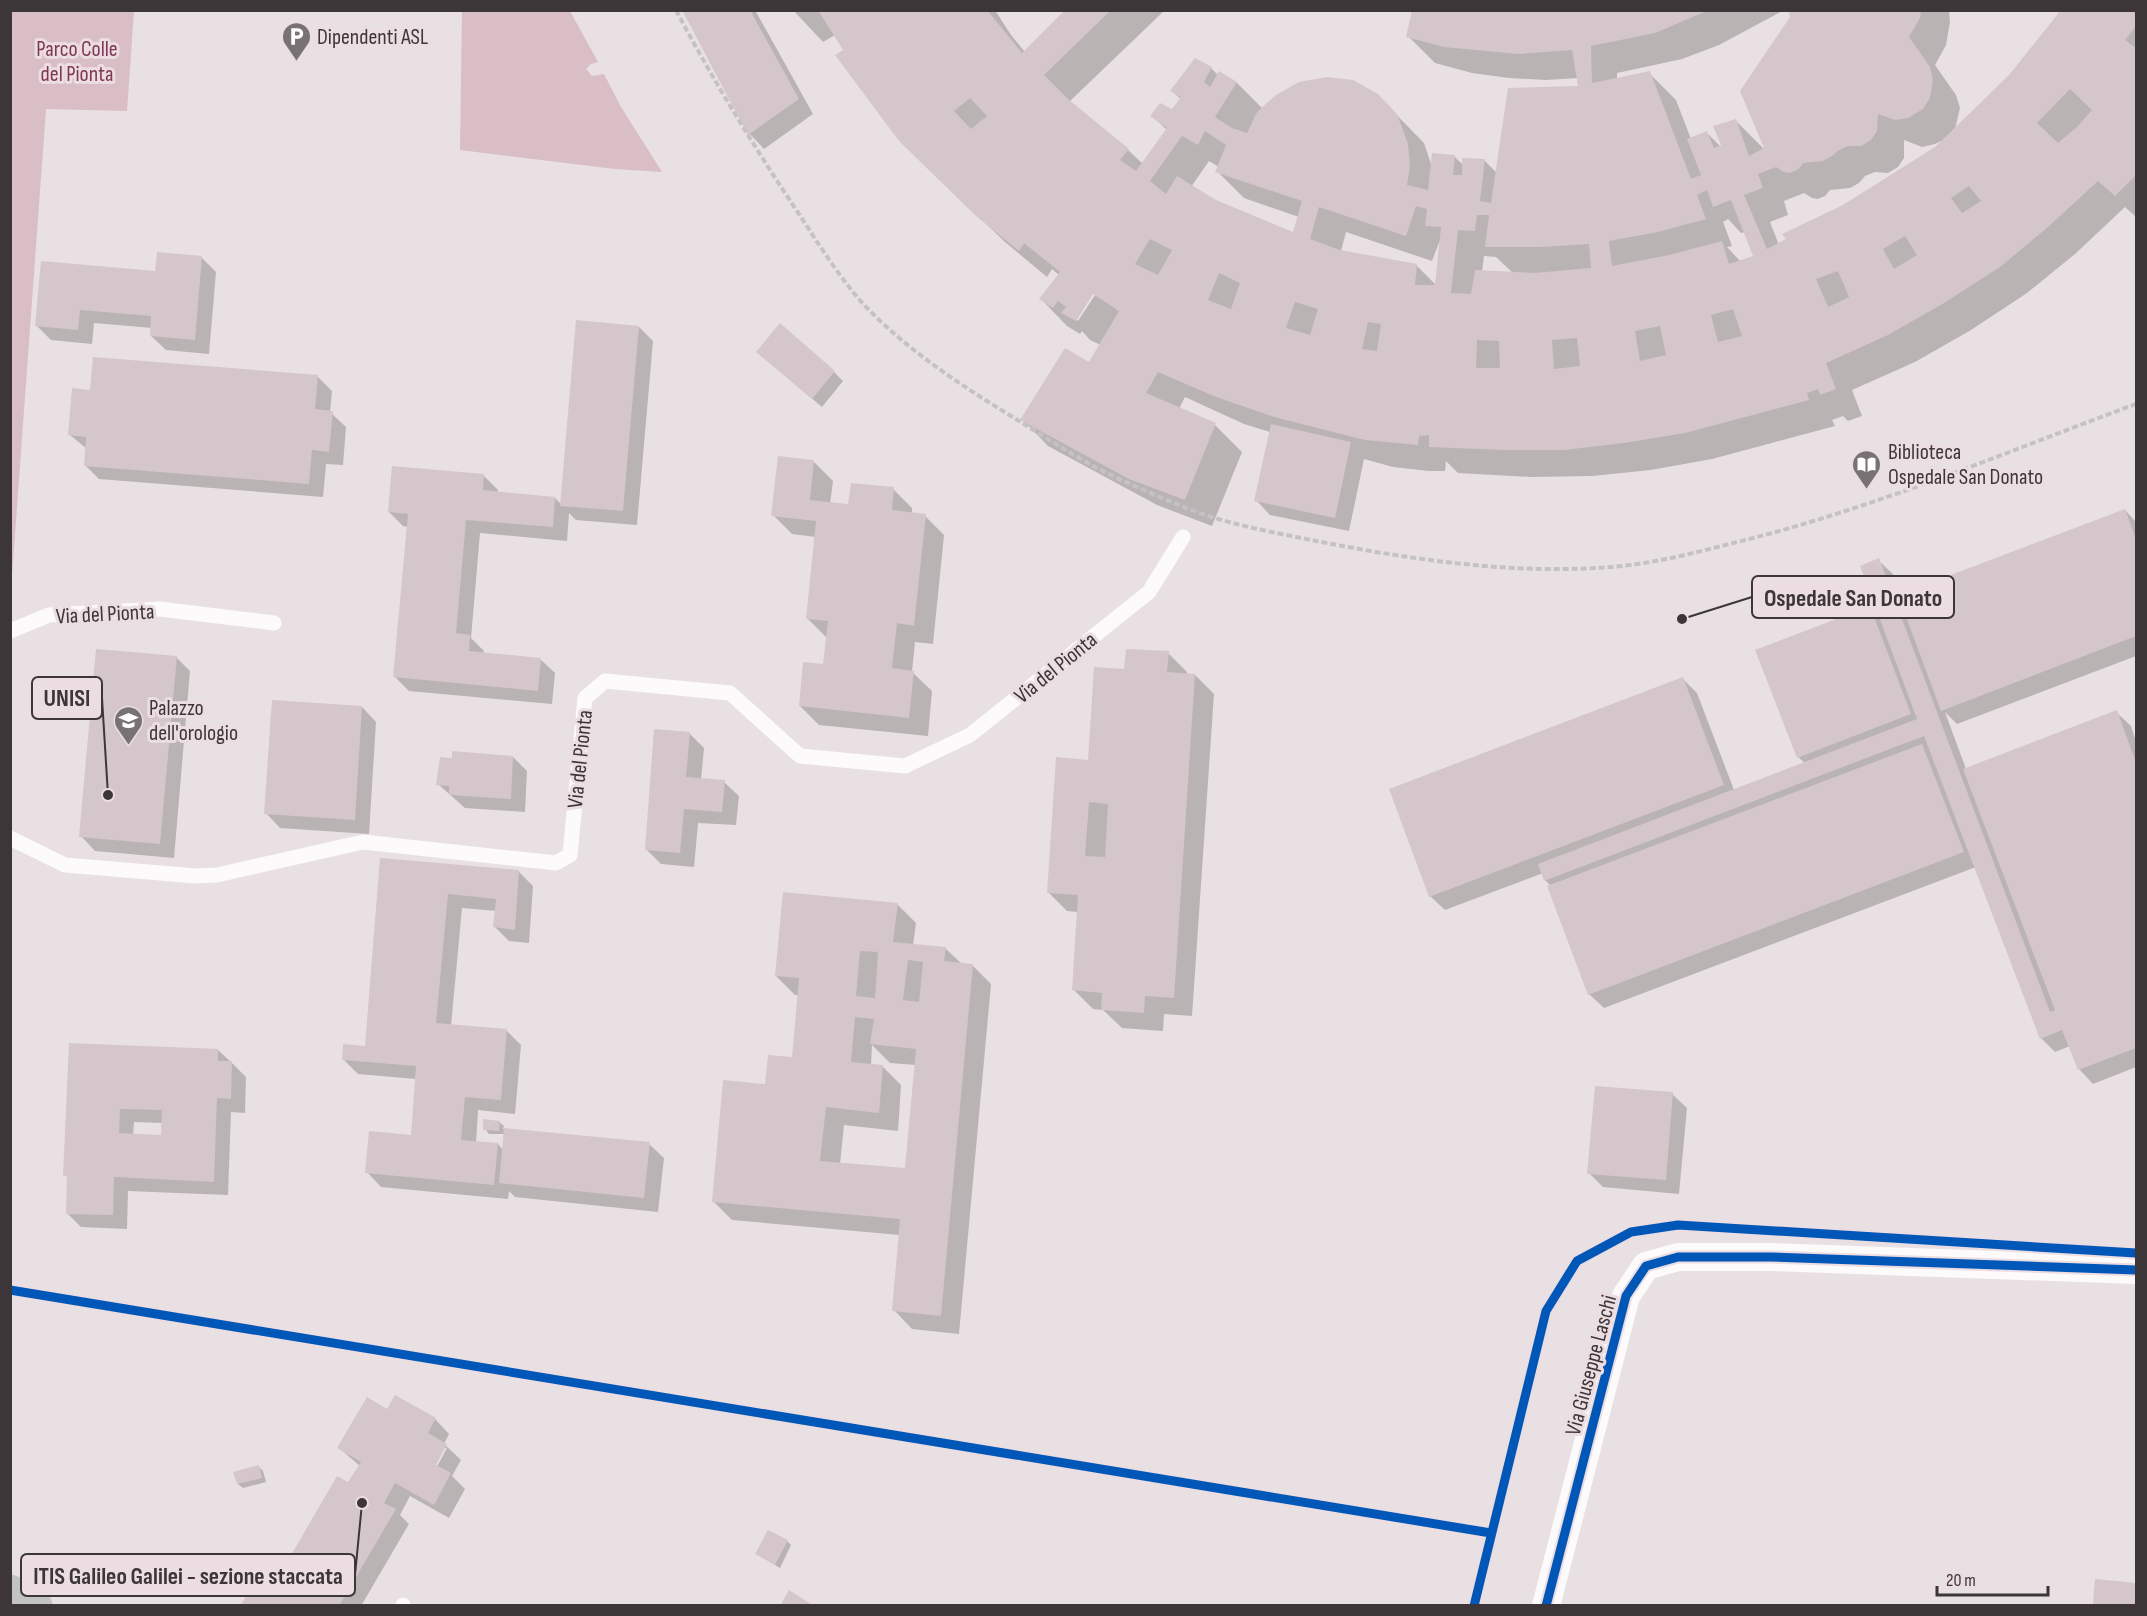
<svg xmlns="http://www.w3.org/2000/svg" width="2147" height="1616" font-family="'Sofia Sans Condensed',sans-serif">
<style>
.green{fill:#d9bec6}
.shadow{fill:#0003;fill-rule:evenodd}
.building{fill:#d5c6cb;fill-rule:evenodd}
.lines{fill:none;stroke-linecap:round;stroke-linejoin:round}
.path{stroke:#c5c2c4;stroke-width:4;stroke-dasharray:6 3;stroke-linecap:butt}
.service{stroke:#fcfafb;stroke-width:15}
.minor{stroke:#fcfafb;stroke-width:28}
.secondary{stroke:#c3c3c4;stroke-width:33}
.cycleway-casing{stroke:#ebdde1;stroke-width:13}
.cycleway{stroke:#0057b8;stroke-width:9}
.labels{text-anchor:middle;stroke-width:6;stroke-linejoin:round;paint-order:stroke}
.poi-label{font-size:22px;fill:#3c3638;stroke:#ebdde1;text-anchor:start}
.park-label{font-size:22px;fill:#7e3853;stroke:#ebdde1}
.street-label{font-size:22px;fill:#3c3638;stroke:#ebdde1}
.leader{fill:none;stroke:#3c3638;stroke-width:2}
.callout-dot{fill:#3c3638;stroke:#ebdde1;stroke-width:2}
.callout{fill:#ebdde1;stroke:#3c3638;stroke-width:2}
.callout-label{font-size:24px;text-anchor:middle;font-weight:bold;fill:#3c3638}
</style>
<rect width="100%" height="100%" fill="#e8e0e2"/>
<path class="green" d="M11 10 134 11 127 111 46 109 11 589Z
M462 11H570L598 62 591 64 586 69 592 76 604 74 621 107 662 172 615 169 460 150Z"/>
<path class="shadow" d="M683 10H755L813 114 764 149 750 134Z
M793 10H995L1011 35 1025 52 1067 10H1165L1069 102 1128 150 1143 164 1167 130 1152 116 1173 110 1181 99 1172 91 1211 68 1218 75 1220 73 1237 83 1263 109 1377 95 1424 143 1432 167 1454 156 1463 165 1484 160 1497 173 1580 87 1578 78 1546 80 1509 78 1472 73 1435 63 1408 36 1413 10H1784L1719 45 1682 59 1617 73V80L1649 73 1676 100 1691 139 1707 133 1726 152 1735 120 1767 152 1791 18 1790 10H1949L1950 22 1946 45 1935 65 1956 95 1960 108 1955 129 2011 76 2063 10H2136V217L2125 207 2075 254 2027 293 1971 330 1915 362 1852 390 1862 416 1848 421 1843 416 1832 420 1835 426 1712 459 1651 470 1592 476 1532 477 1458 473 1446 461 1445 471H1429L1393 467 1364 459 1349 531 1270 515 1256 500 1270 432 1244 424 1185 397 1179 409 1215 425 1242 452 1212 526 1157 505 1048 446 1022 419 1089 364 1101 345 1090 340 1082 331 1080 334 1067 326 1041 299 1059 275 1052 269 1047 277 1005 242 928 168 835 35 823 42ZM1904 140 1922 147 1935 144 1943 140 1936 148 1779 245 1770 222 1788 215 1784 201 1804 193 1812 198 1818 199 1825 196 1830 190 1850 188 1859 183 1865 176 1875 172 1888 173 1898 167 1904 158ZM1209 161 1219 167 1217 171 1244 198 1299 217 1294 234 1215 202 1191 187ZM1728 219 1741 233 1745 232 1755 257 1741 262 1727 247 1732 246 1723 222ZM1346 232 1432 261 1440 240 1436 285 1416 265 1341 251ZM1484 256 1496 257 1513 273 1482 272ZM1096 287 1099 289 1078 321 1076 319Z
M201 257 216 272 209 354 166 350 151 336 152 328 94 323 92 344 51 340 36 325 156 273Z
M639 327 653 341 637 525 576 520 569 513 567 541 480 533 471 638 484 651 483 654 540 659 555 673 552 704 409 691 395 677 408 527 403 526 389 512 484 476 498 490V493L555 498 562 505Z
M768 361 834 372 843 381 822 407Z
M317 376 332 391 330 412 346 427 343 465 326 464 323 497 99 479 85 465 87 449 70 435 91 391Z
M814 462 833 481 830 504 850 506 893 489 912 508V514L925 516 944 535 933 644 915 642 912 672 932 691 928 736 819 725 800 706 824 665 827 638 807 618 816 537 792 534 773 515Z
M2125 510 2136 522V656L1957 724 1945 712 1966 769 2116 712 2131 726 2136 742V1067L2093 1084 2079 1069 2070 1046 2055 1052 2041 1038 1976 867 1604 1008 1589 994 1551 886 1545 880 1543 873 1445 910 1430 896 1683 679 1697 693 1734 790 1805 763 1798 757 1870 608 1881 619 1878 560 1893 574 1901 595Z
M1168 653 1187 672V675H1195L1214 694 1192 1016 1164 1014 1163 1031 1122 1028 1103 1010 1093 1009 1074 990 1079 912 1067 911 1048 892 1089 762 1126 670Z
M176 657 190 671 174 858 95 851 81 836Z
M362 707 376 722 369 834 280 828 266 813Z
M689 733 704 748 701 780 724 782 739 796 736 825 698 823 694 867 661 864 647 850Z
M513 757 527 771 525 812 465 808 438 784Z
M381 860 518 871 533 886 529 943 509 941 495 927 497 911 462 908 451 1026 507 1031 521 1045 515 1114 478 1110 476 1143 498 1144 503 1150 505 1134H489L485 1129 499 1122 504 1126 503 1129 649 1144 664 1158 658 1212 515 1197 509 1191 508 1199 381 1187 367 1172 413 1136 416 1079 358 1074 343 1059 366 1047Z
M897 904 916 923 913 946 946 949 962 964 972 965 991 984 959 1334 912 1329 894 1310 900 1235 732 1220 713 1201 766 1086 793 1059 799 995H795L776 976ZM872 1045 890 1063 916 1065 906 1170 840 1164 844 1125 898 1131 901 1085 882 1066 871 1065Z
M70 1044 218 1050 231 1062 246 1077 245 1113 231 1112 228 1195 128 1191 127 1229 81 1227 67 1213 69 1179 65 1175ZM134 1122 163 1123V1137L133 1135Z
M1672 1094 1687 1108 1679 1194 1603 1187 1589 1173Z
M387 1411 435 1419 449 1434 444 1444 461 1460 452 1476 465 1489 449 1518 410 1496 400 1515 409 1524 361 1606H242L277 1583 360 1466 339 1448ZM444 1448H447L434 1472 431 1471Z
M259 1467 263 1471 266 1482 243 1488 238 1484Z
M787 1541 791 1545 780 1568 757 1554Z
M2097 1580 2136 1585V1606H2096L2094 1603Z"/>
<path class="building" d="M682 10H750L799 99 748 135Z
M818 10H987L1022 53 1065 10H1111L1044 75 1068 99 1129 149 1120 160 1136 171 1167 128 1150 116 1160 103 1172 109 1181 97 1170 91 1195 58 1212 67 1204 82 1210 87 1219 71 1237 82 1215 117 1232 128 1247 133 1257 112 1276 95 1299 82 1327 77 1353 80 1378 94 1397 114 1408 144 1410 166 1407 185 1428 190 1432 153 1455 155 1453 175H1462V158L1485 159 1480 201 1491 203 1508 88 1578 86 1572 50 1518 54 1444 47 1406 37 1412 10H1709L1655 33 1591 46 1592 83 1650 71 1691 179 1701 175 1687 139 1707 131 1714 148 1721 145 1713 126 1736 119 1749 156 1764 148 1740 91 1790 17 1788 10H1921L1920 18 1909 37 1930 67 1933 80 1930 98 1923 109 1908 118 1895 120 1878 114 1877 131 1871 140 1861 146H1848L1839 150 1832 156 1823 161 1803 163 1799 169 1790 173 1784 172 1776 167 1758 174 1763 188 1744 195 1767 249 1786 239 1782 234 1843 205 1935 147 2009 75 2061 10H2136V26L2125 40 2136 48V175L2115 196 2098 181 2048 227 2000 267 1944 303 1888 335 1826 363 1836 389 1820 395 1818 389 1807 393 1809 400 1685 433 1624 443 1564 450H1504L1429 447V435L1419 436 1418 445 1365 440 1274 417 1216 397 1158 372 1146 393 1216 423 1185 500 1129 479 1020 420 1065 348 1089 362 1119 311 1093 294 1076 321 1061 313 1066 307 1058 301 1053 308 1039 299 1060 272 1024 243 1019 251 976 216 899 141 835 55 843 50ZM2070 89 2092 110 2077 127 2058 143 2037 123ZM970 98 987 116 971 129 954 111ZM1205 131 1226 145 1215 172 1302 201 1293 232 1216 200 1177 176 1166 194 1150 181 1182 136 1198 145ZM1969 186 1981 201 1962 213 1951 198ZM1707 190 1713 207 1731 200 1753 256 1729 264 1722 241 1669 255 1612 266 1609 241 1658 232 1706 219 1697 195ZM1416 206 1427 209 1425 226 1441 227 1435 285H1415L1417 264 1340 250 1310 239 1319 207 1406 236ZM1477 215H1489L1485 247H1542L1589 244 1591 268 1534 273 1475 270 1471 294 1451 293 1458 230 1475 231ZM1905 236 1917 255 1894 269 1883 249ZM1150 239 1172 250 1158 275 1135 264ZM1838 271 1849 297 1828 307 1816 279ZM1219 273 1240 283 1231 309 1208 300ZM1295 302 1318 309 1310 335 1286 328ZM1733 309 1742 336 1718 342 1711 315ZM1368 322 1381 324 1377 351 1362 349ZM1660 326 1666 355 1640 361 1635 331ZM1577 338 1580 366 1554 369 1552 340ZM1477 340 1499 341 1500 368H1476Z
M157 252 202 256 195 340 150 336 151 316 80 310 78 330 35 326 41 261 155 271Z
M576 320 639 326 623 511 560 506Z
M780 323 835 371 812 399 756 352Z
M93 357 318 375 315 409 333 411 329 452 312 450 309 484 84 466 86 437 68 435 72 388 90 390Z
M1271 424 1351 442 1335 518 1254 501Z
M778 456 814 460 810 500 848 504 851 483 894 487 892 510 926 514 914 626 897 623 892 668 914 671 909 718 799 706 803 662 823 664 828 621 806 619 816 521 771 516Z
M392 466 484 474 483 490 555 497 553 527 466 520 456 633 470 635 469 651 541 658 538 691 393 677 408 514 388 512Z
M2125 509 2136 539V636L1941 711 1898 595Z
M1879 558 2050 1012 2055 1010 1963 769 2117 710 2136 763V1048L2078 1070 2062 1030 2040 1039 1924 736 1544 881 1538 864 1917 719 1860 566Z
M1870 606 1911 714 1797 758 1755 650Z
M96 649 177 656 160 844 79 837Z
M1126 649 1169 651 1167 672 1195 674 1174 998 1145 996 1144 1013 1101 1010 1102 993 1072 990 1078 895 1047 893 1056 757 1088 760 1094 667 1124 669ZM1089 802 1108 804 1105 857 1085 856Z
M1683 677 1724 785 1429 897 1389 789Z
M272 700 362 706 355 820 264 814Z
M654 729 690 732 686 777 725 780 722 812 684 809 680 853 645 850Z
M1922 744 1964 852 1588 995 1547 886Z
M452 751 513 756 511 799 449 795V786L436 785 440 757 452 758Z
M380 858 519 870 515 930 493 927 496 899 448 894 436 1023 507 1029 501 1100 465 1097 461 1140 498 1143 494 1185 365 1173 369 1131 411 1135 416 1066 342 1060 343 1044 365 1046Z
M783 892 898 903 893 942 946 947 944 961 973 964 941 1316 892 1311 900 1219 712 1202 723 1080 765 1084 768 1055 792 1057 799 978 775 976ZM860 951 878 952 875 998 856 996ZM908 960 923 962 919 1002 903 1000ZM855 1017 874 1019 870 1044 916 1049 905 1168 820 1161 826 1107 879 1113 883 1065 851 1062Z
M69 1043 218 1049V1061H232L231 1099 217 1098 214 1182 114 1177 113 1215 66 1214 67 1176H63ZM120 1109 162 1110 161 1135 119 1133Z
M1595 1086 1673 1092 1666 1180 1587 1174Z
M483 1119 500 1121 499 1131 483 1130Z
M504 1128 650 1142 644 1198 499 1183Z
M395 1395 436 1418 428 1433 447 1444 436 1465 451 1473 434 1505 395 1483 384 1503 396 1509 339 1606H240L261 1571 276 1581 337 1476 348 1482 361 1462 337 1448 367 1397 387 1409Z
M259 1465 262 1478 237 1484 233 1472Z
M768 1530 788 1540 775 1565 755 1554Z
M2095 1579 2136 1583V1606L2093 1604Z
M789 1590 814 1606H780Z"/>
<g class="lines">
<path class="path" d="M676 10C714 82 756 150 801 217 819 245 844 284 867 308 909 351 959 384 1011 416 1045 437 1079 460 1115 477 1141 489 1168 501 1194 511 1232 525 1272 532 1311 540 1408 559 1512 575 1611 567 1650 564 1691 554 1729 544 1868 511 2003 453 2136 404"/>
<path class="service" d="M10 631 49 615 160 609 274 623
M10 838 65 865 196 876 217 875 363 842 556 863 570 855 585 698 605 681 730 693 800 756 905 766 970 735 1149 592 1183 537
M403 1605V1606"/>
<path class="minor" d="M1546 1606 1626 1296 1646 1266 1678 1257H1771L2136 1270"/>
<path class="secondary" d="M10 1591 36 1606"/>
<defs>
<path id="cycleway" d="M10 1290 1491 1533
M1474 1606 1546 1311 1577 1261 1631 1232 1678 1225 2136 1253
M1546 1606 1626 1296 1646 1266 1678 1257H1771L2136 1270"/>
</defs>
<use href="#cycleway" class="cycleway-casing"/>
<use href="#cycleway" class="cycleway"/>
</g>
<defs>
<symbol id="parking-pin" viewBox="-11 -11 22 30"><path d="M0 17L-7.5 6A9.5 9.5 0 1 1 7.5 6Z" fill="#787274" stroke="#ebdde1"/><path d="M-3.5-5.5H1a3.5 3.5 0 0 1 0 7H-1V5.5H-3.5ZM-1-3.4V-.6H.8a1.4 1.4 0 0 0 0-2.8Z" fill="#fff"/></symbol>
<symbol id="library-pin" viewBox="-11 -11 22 30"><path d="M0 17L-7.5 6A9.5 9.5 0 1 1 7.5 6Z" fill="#787274" stroke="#ebdde1"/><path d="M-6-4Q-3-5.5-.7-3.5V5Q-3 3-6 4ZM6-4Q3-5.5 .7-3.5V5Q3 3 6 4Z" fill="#fff"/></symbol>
<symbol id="school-pin" viewBox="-11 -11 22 30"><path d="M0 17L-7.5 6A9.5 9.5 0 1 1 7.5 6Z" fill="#787274" stroke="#ebdde1"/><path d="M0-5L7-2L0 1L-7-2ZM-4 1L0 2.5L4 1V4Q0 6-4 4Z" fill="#fff"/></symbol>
</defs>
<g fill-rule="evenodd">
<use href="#parking-pin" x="280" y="20" width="33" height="45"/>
<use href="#library-pin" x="1850" y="448" width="33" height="45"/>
<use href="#school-pin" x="112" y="704" width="33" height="45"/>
</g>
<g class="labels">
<g class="poi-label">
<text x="317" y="44">Dipendenti ASL</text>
<text x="1888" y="459">Biblioteca<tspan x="1888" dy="25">Ospedale San Donato</tspan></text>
<text x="149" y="715">Palazzo<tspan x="149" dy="25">dell'orologio</tspan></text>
</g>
<g class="park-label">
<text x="77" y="56">Parco Colle<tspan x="77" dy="25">del Pionta</tspan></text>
</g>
<g class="street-label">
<text transform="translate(105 613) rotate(-3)" y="8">Via del Pionta</text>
<text transform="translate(1055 667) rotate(-39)" y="8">Via del Pionta</text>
<text transform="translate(579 759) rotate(-84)" y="8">Via del Pionta</text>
<text transform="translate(1590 1365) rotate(-75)" y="8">Via Giuseppe Laschi</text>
</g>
</g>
<path class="leader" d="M1682 619L1752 597M108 795L102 698M362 1503L355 1575"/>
<g class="callout-dot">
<circle cx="1682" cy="619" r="6"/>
<circle cx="108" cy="795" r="6"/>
<circle cx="362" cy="1503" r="6"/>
</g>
<g class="callout">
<rect x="1752" y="576" width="202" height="42" rx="6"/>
<rect x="32" y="677" width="70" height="42" rx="6"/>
<rect x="21" y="1554" width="334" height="42" rx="6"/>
</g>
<g class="callout-label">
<text x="1853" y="606">Ospedale San Donato</text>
<text x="67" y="706">UNISI</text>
<text x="188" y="1584">ITIS Galileo Galilei - sezione staccata</text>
</g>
<rect width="2147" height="1616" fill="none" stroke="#3c3638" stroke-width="24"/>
<path d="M1937 1586v9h111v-9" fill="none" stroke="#3c3638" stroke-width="3"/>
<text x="1946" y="1586" font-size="18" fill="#3c3638" stroke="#ebdde1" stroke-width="4.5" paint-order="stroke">20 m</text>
</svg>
